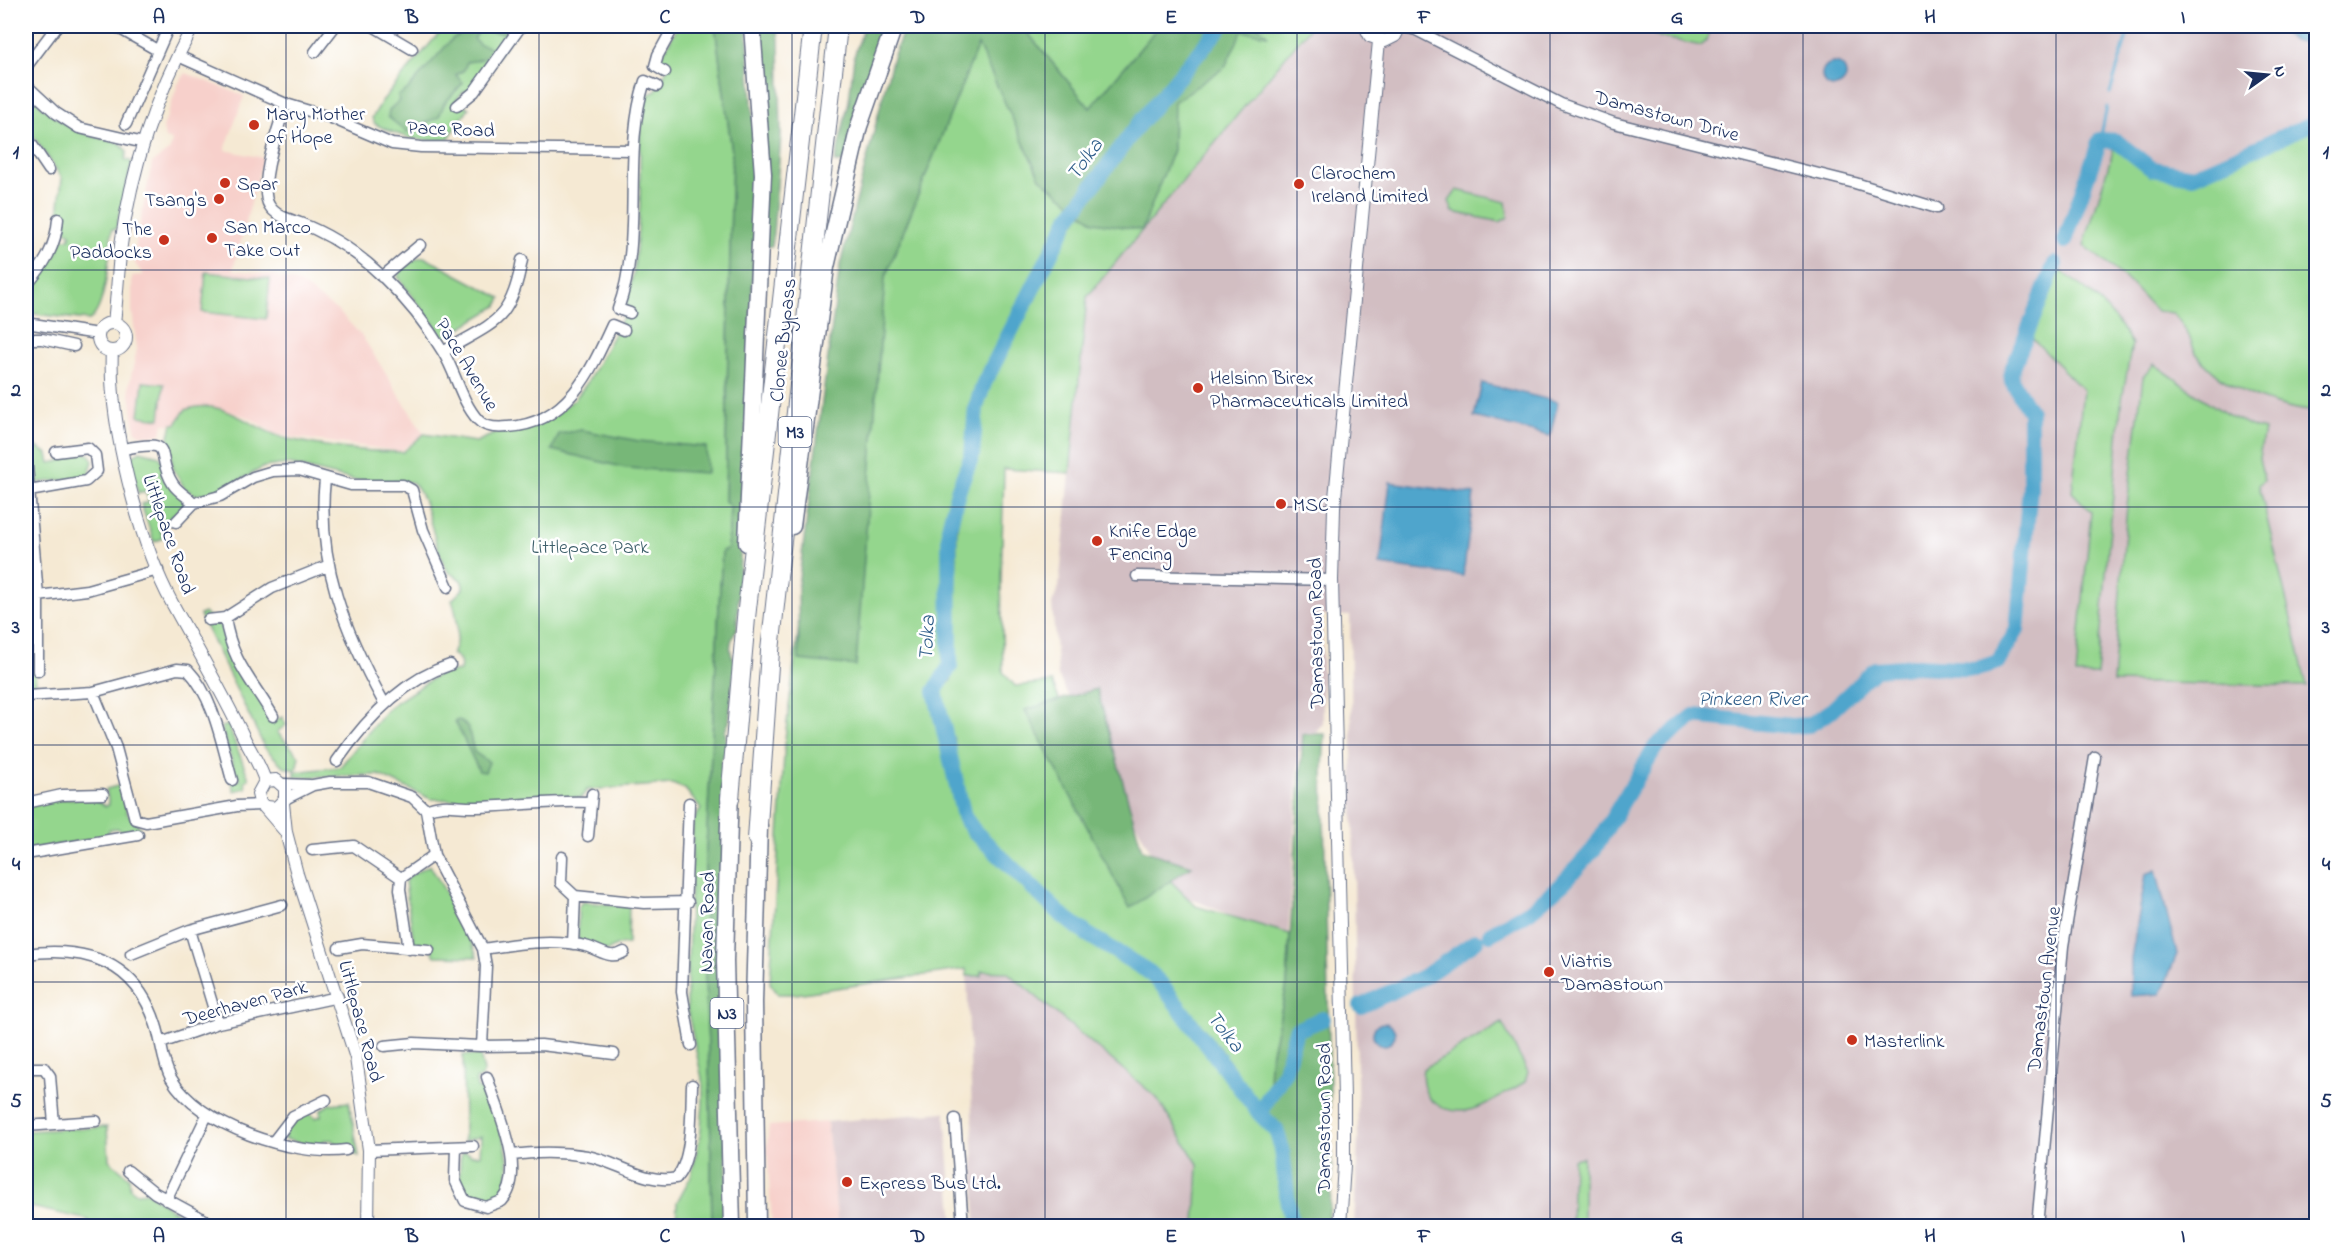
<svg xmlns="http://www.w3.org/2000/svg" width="2342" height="1252" font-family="'Indie Flower',sans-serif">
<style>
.built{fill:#f7d0cb}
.industrial{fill:#d2bec2}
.green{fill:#94d68d;stroke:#588276;stroke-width:1.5}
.forest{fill:#77b778;stroke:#49736b;stroke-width:1.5}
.water{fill:#4fa5cc;stroke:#356a95;stroke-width:1.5}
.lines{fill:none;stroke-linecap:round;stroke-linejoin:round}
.stream{stroke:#4fa5cc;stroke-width:3}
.river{stroke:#4fa5cc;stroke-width:16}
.minor-casing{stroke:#677087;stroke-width:13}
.tertiary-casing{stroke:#677087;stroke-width:14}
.trunk-casing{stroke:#677087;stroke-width:19}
.motorway-casing{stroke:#677087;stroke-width:20}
.minor{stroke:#fff;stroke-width:10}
.tertiary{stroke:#fff;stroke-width:12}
.trunk{stroke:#fff;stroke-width:16}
.motorway{stroke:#fff;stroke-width:18}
.grid{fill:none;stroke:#1b2f5e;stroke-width:1.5;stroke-opacity:0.55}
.poi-dot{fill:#c8321e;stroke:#fff;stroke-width:2}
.labels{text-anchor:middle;stroke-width:5;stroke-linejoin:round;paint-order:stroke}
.shield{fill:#fff;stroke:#5f6d8e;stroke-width:1.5}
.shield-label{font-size:18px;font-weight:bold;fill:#1b2f5e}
.poi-label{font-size:20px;fill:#1b2f5e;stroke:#fff;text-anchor:start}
.street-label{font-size:20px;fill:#1b2f5e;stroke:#fff}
.park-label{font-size:20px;fill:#3f616c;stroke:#fff}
.water-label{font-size:21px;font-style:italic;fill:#305e8a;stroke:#fff}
.neatline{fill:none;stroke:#1b2f5e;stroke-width:2}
.grid-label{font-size:20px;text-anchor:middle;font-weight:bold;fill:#1b2f5e}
</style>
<rect width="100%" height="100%" fill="#fff"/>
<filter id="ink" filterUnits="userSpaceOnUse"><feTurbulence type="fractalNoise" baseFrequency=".0167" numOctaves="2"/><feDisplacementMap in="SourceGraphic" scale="12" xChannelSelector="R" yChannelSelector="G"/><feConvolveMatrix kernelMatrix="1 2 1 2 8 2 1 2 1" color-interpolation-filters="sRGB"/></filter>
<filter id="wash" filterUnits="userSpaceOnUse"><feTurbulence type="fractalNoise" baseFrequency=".008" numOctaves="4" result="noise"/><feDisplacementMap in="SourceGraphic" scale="24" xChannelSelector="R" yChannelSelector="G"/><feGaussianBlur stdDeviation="1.35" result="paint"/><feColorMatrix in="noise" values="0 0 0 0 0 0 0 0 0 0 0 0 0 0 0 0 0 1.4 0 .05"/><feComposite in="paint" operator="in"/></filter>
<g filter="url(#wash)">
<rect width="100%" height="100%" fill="#f5e9d3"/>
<path class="built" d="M186 73 244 96 225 150 263 158 233 270 272 275 299 283 339 312 362 336 424 434 400 451 290 437 274 433 250 418 220 408 198 406 185 410 176 425 163 424 161 434 158 435H141L135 430 129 386 137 349 132 311V276L144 275 135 264 136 243 152 163 170 150 172 140 165 138 163 128 178 84Z
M827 1122 838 1226H772L767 1145 769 1126Z"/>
<path class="industrial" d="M1311 26H2316V1226H1354L1358 1138 1350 616 1322 615 1323 723 1299 752 1288 938 1178 894 1162 873 1058 676 1052 604 1059 587 1087 297Z
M981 971 1007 972 1156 1097 1198 1164 1195 1226H976L967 976H981Z
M945 1112 954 1226H838L827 1122Z"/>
<path class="green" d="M445 26H520L470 93 464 91 455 101 469 108 448 139C421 144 398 136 375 124L372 118 382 101Z
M678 26H715L732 152 725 502 730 506 728 549 722 551 705 867V979L710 1089 712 1226H676L677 1202 691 1176 700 1138 703 1104V1083L687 1009V987L693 821 701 809 685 789 672 784 587 790 581 798 544 795 482 801 431 799 379 775 295 777V772L340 767 389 707 439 674 460 671C462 662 460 658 452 654 460 639 458 616 452 600L463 589C463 577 458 579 450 573 445 570 443 561 441 556 432 537 427 494 412 482L354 480 288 464 264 467 218 492 196 495 185 489 173 468 169 436 172 424H176L185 410C223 395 253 431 288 439 324 447 366 452 403 452L424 434 476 442 496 433 512 431 558 412 575 399 587 383 623 317 634 271 640 206V132L647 95 656 91 668 67 662 62 661 57Z
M929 26H1160L979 387 973 403 971 450 946 517 948 656 945 671 937 683 933 696 947 747 958 814 1005 870 1102 949 1149 974 1276 1136 1281 1151 1290 1226H1195L1198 1164 1156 1097 1007 972 981 971V976H967L966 969 796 994H778L770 983 785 739 818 470Z
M1232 26H1311L1087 297 1070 473 1004 469 1001 580 1003 672 1015 686 1052 682 1106 817 1196 906 1290 934 1287 985 1270 1061 1269 1091 1264 1112 1226 1057 1178 995 1149 964 1101 939 1028 879 975 826 966 812 954 739 940 709 939 699 941 690 951 681 956 655 957 529 962 499 977 459 978 414 987 383 1036 298 1043 275 1086 205Z
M1648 26H1711L1708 38 1701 46 1655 36Z
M26 91C57 123 75 134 120 143L127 152 125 159 132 162 116 229H112C110 248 106 312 89 320L26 313V290C37 276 50 267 58 251L56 247 59 239H69L71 233 61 228 59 206 62 178 26 125Z
M2316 122V412C2273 407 2223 390 2196 353 2193 348 2192 342 2189 336 2185 328 2179 320 2173 313L2156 311 2128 281 2084 245 2116 141 2152 169 2193 176Z
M1457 190 1506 202 1508 217 1500 222 1453 212 1449 201Z
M424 257 501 298 497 306 444 338 398 277C401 267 414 259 424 257Z
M2060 271C2093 293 2112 310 2132 344L2121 405 2097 675H2076L2091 512 2072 492 2083 390 2032 338Z
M206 272 270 279 266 319 202 312Z
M2154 364C2186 385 2227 421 2264 430L2259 458 2264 480 2259 485 2307 686 2113 682 2127 506 2143 377Z
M143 382 164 384 160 419 139 416Z
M32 444 48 454 50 463 61 461 63 455 81 452 89 454 93 461 88 477 35 483 28 445Z
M140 451 159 456 186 504 159 527 163 538 154 542 141 504 149 502 145 491 138 493 130 457Z
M204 613 221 626 228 656 257 693 271 723 282 717 286 725 277 732 299 756 296 770 284 767 265 748 200 615Z
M26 636 34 639 36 689 26 690Z
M228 725 249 779 245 781 246 788 234 791 232 782 240 780 235 772 221 727Z
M121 785 127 813 140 827 137 833 127 835 117 828 109 830 108 837 26 850V807C44 803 91 790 105 806L109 805 106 789Z
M430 865 467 930 477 957 435 956 430 946 414 943 405 882 409 876Z
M582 902 629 906 628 944 618 945 607 951 578 940V908Z
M1502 1023 1528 1072 1525 1082C1496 1098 1462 1127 1431 1100 1424 1093 1421 1079 1423 1069Z
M463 1055H480L484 1071 482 1077 476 1080 477 1088 486 1091 488 1096C498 1123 515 1157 506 1186 501 1205 471 1209 462 1191 459 1184 460 1174 460 1168 460 1161 460 1155 464 1151L471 1155H480L481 1136 464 1141Z
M349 1102 359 1156 352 1153 350 1145 339 1147 332 1140H324L321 1148 284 1139C285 1125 297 1119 308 1112L315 1118 321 1116V1110L330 1104Z
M107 1127 109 1160 129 1177 130 1188 137 1193 147 1192 172 1210 206 1226H88L89 1220 26 1206V1131Z
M1583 1157V1226H1571L1573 1159Z"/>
<path class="forest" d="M465 26H511L508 33 490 32 481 28 474 39 479 44 492 48C485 61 479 60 467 62L464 70 456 75 463 83 444 104 439 117 407 132 388 117 389 110 399 101 398 96 408 89 452 39 465 31Z
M715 26H747L757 179 737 628C731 639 727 650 735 662L729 722 725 731 727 746 721 763 724 795 727 1210 724 1226H712L710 1089 705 979V867L722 551 728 549 730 506 725 502 732 152Z
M756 26H777L779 39 781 136 772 246 764 247Z
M864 26H889L849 155 841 162H835L849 101 854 57Z
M905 26H1022L1090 108 1159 26H1257L1268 35 1242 31 1225 67 1174 102 1173 150 1142 230 1094 222 1040 178 978 45 885 278 856 666 799 660 798 585 840 265 892 60Z
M581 430 639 441 706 447 707 473 626 468 552 450 559 434Z
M1097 689 1142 850 1192 866 1130 908 1025 710Z
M459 720 468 727 474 752 489 762 485 772 479 771 455 721Z
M1303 734H1325L1323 768 1332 1182 1328 1226H1286L1287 1141 1264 1112 1269 1091 1270 1061 1287 985Z"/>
<path class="water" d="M2272 26H2316V46L2293 40Z
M1822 75a12 12 0 1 1 24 0a12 12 0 1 1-24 0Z
M1482 383 1558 402 1550 436 1474 417Z
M1390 482 1474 494 1463 576 1380 565Z
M2156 870 2177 954 2161 994 2131 996V958L2146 874Z
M1373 1034a11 11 0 1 1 22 0a11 11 0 1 1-22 0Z"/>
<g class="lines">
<path class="stream" d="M2110 93 2130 26
M2100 140 2107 107
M1219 1059 1225 1054"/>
<path class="river" d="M1221 26 1137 126 1069 218 984 383 976 407 972 455 958 491 949 528 950 666 935 691 964 817 974 831 1059 913 1087 934 1149 972 1162 985 1259 1113 1276 1130 1282 1149 1288 1205 1293 1226
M2065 241 2100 140 2116 141 2152 169 2193 176 2316 122
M1490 934 1530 911 1563 883 1594 849 1656 746 1694 716 1791 726 1809 725 1830 712 1875 669 1917 666 1977 669 1998 662 2017 630 2030 488V412L2012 381 2011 372 2055 264
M1361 1006 1425 976 1476 941
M1259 1113 1285 1071 1296 1030 1323 1019"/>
</g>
</g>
<g filter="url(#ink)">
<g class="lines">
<defs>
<path id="minor" d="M115 26 157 50
M373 26 412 49
M1400 26 1416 30 1561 104 1614 123 1855 183 1937 208
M315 52 335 26
M178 56 286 104 329 117 392 144 421 147 633 150
M26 67 57 26
M665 72 655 66 658 55 674 26
M26 85 56 113 79 128 144 143
M286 104C279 124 258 187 269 205 275 216 289 219 300 223 332 235 359 254 383 277 406 299 427 325 443 352 456 373 461 401 478 420 485 428 498 428 508 427 567 424 591 371 612 325L624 330
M457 106 474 92 521 26
M126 124 169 26
M26 136 49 170
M26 263 38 271
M382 277 420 245
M26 286C44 265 56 247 58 219
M630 313 618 309C645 236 621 155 645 81L657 86
M26 323 98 334
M26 339H42L74 346
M443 352C494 322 511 323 522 260
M123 449C179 438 153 453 173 484 178 492 188 497 194 503
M26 454 38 596V671
M325 479C316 562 345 632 384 703
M29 491 86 481 97 471 95 455 88 448 56 452
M176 522 194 503 220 496 253 477 273 471 299 470 351 485H403L412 490 423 530 448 587
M1137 576 1332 580
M38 596 87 590 158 570
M225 618C232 662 251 679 273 716
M208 620 225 618 272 588 327 566
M26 633 37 629
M93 692 116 748 135 819 146 822 237 806 263 805
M26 696 93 692 177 669 188 670C214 697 222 745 232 780
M337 761C364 722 402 680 450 665
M283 784 310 785
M285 799 313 785 330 782H368L412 797 426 810 434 855 483 949 486 966 482 1046
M26 803 62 795 103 794
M689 803 682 992 691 1045
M426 810C442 802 460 808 477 807 516 806 552 800 591 802
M588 836 592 794
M312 850 354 846 401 878
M26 854 138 835
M562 857 561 883 575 896 644 903 688 902
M190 930 218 1023
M573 944 575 896
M339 948 362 944 429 950
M409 949 400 889 401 878 434 855
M483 949C515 944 553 938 585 946 599 949 610 961 624 952
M26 954C87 946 136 962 156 1025 162 1042 162 1062 171 1078 198 1126 294 1157 346 1150
M131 954 190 930 282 905
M161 1043 218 1023 338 997
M384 1046 414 1043 480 1046 541 1045 614 1054
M26 1068H44L50 1076 54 1124
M955 1119 963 1226
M26 1126 96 1121
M273 1142 293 1116 326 1100
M456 1147 455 1180 465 1201 486 1207 502 1201C528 1172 497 1109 487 1077
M369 1150 473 1146
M512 1155C537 1152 562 1152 587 1156 616 1161 646 1185 676 1178 693 1160 691 1109 692 1085
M128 1171 155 1193 216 1226
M166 1200 207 1115
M2037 1226 2063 946 2095 757"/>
<path id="tertiary" d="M1365 26 1370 36 1385 41 1395 36 1400 26
M98 337a14 14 0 1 1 28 0a14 14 0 1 1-28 0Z
M114 323C117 297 118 271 121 245 131 169 157 93 193 26
M112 351C108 421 139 542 172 603 197 649 223 693 245 740 252 753 261 767 265 781
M283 803 286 832 297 874 356 1058 369 1150 368 1226
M267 807 276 808 285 799V788L276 780 265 781 258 794 260 802 285 831
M1340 1226 1344 1165V1098L1332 580 1334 508 1379 41"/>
<path id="trunk" d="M792 526 826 267 859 126 894 26
M747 543 763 174 752 26
M730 787 725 961 732 1226
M757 1226 754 1002 759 825"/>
<path id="motorway" d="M730 799 746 618 813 26
M757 839 770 651 838 26"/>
</defs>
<use href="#minor" class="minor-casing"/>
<use href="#tertiary" class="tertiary-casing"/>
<use href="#trunk" class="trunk-casing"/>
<use href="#motorway" class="motorway-casing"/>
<use href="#minor" class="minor"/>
<use href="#tertiary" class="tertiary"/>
<use href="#trunk" class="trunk"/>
<use href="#motorway" class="motorway"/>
</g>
</g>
<path class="grid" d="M286 26V1226M539 26V1226M792 26V1226M1045 26V1226M1297 26V1226M1550 26V1226M1803 26V1226M2056 26V1226M26 270H2316M26 507H2316M26 745H2316M26 982H2316"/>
<g class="poi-dot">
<circle cx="254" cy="125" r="6"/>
<circle cx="225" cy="183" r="6"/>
<circle cx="1299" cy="184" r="6"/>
<circle cx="219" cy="199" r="6"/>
<circle cx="212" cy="238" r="6"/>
<circle cx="164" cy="240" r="6"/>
<circle cx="1198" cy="388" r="6"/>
<circle cx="1281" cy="504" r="6"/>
<circle cx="1097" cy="541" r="6"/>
<circle cx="1549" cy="972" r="6"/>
<circle cx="1852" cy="1040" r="6"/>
<circle cx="847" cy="1182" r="6"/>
</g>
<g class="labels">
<g class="shield">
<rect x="778.5" y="417" width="33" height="30" rx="4.5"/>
<rect x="710.5" y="998" width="33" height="30" rx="4.5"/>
</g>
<g class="shield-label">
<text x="795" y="438">M3</text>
<text x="727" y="1019">N3</text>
</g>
<g class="poi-label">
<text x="266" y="120">Mary Mother<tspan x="266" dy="23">of Hope</tspan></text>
<text x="1311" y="179">Clarochem<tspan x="1311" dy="23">Ireland Limited</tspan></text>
<text x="237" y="190">Spar</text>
<text x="207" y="206" text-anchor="end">Tsang's</text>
<text x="224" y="233">San Marco<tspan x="224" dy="23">Take Out</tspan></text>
<text x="152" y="235" text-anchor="end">The<tspan x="152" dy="23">Paddocks</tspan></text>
<text x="1210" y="384">Helsinn Birex<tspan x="1210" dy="23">Pharmaceuticals Limited</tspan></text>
<text x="1293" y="511">MSC</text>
<text x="1109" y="537">Knife Edge<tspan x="1109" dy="23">Fencing</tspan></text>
<text x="1561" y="967">Viatris<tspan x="1561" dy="23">Damastown</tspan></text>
<text x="1864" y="1047">Masterlink</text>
<text x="859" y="1189">Express Bus Ltd.</text>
</g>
<g class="street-label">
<text transform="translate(1667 115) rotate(15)" y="7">Damastown Drive</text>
<text transform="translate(451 128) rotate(2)" y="7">Pace Road</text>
<text transform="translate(782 340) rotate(-84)" y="7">Clonee Bypass</text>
<text transform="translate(468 364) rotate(59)" y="7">Pace Avenue</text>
<text transform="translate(170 534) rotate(71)" y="7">Littlepace Road</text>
<text transform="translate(1315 633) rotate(-91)" y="7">Damastown Road</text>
<text transform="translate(706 922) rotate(-89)" y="7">Navan Road</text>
<text transform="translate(2043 989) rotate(-83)" y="7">Damastown Avenue</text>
<text transform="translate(245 1002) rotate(-15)" y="7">Deerhaven Park</text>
<text transform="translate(362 1021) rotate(75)" y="7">Littlepace Road</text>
<text transform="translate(1323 1118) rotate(-90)" y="7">Damastown Road</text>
</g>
<g class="park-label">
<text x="590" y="553">Littlepace Park</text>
</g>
<g class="water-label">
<text transform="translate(1084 159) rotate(-54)" y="7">Tolka</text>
<text transform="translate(926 638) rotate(-87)" y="7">Tolka</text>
<text x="1752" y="705">Pinkeen River</text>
<text transform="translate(1226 1031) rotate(52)" y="7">Tolka</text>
</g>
</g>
<rect width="2342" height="1252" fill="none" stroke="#fff" stroke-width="66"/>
<g transform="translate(2267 75) rotate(75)" stroke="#ffffff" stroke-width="4.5" paint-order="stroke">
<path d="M0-4.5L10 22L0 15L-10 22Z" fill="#1b2f5e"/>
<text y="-9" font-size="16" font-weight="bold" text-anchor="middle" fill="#1b2f5e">N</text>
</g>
<rect x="33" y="33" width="2276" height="1186" class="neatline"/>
<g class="grid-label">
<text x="159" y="23">A</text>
<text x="412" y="23">B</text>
<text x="665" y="23">C</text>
<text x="918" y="23">D</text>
<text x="1171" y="23">E</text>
<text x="1424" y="23">F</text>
<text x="1677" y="23">G</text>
<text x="1930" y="23">H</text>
<text x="2183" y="23">I</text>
<text x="16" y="158">1</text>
<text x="2326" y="158">1</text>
<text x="16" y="396">2</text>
<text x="2326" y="396">2</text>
<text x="16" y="633">3</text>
<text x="2326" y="633">3</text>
<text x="16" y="870">4</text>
<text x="2326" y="870">4</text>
<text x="16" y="1107">5</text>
<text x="2326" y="1107">5</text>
<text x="159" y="1242">A</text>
<text x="412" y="1242">B</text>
<text x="665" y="1242">C</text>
<text x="918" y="1242">D</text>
<text x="1171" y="1242">E</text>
<text x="1424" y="1242">F</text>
<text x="1677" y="1242">G</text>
<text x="1930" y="1242">H</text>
<text x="2183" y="1242">I</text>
</g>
</svg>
